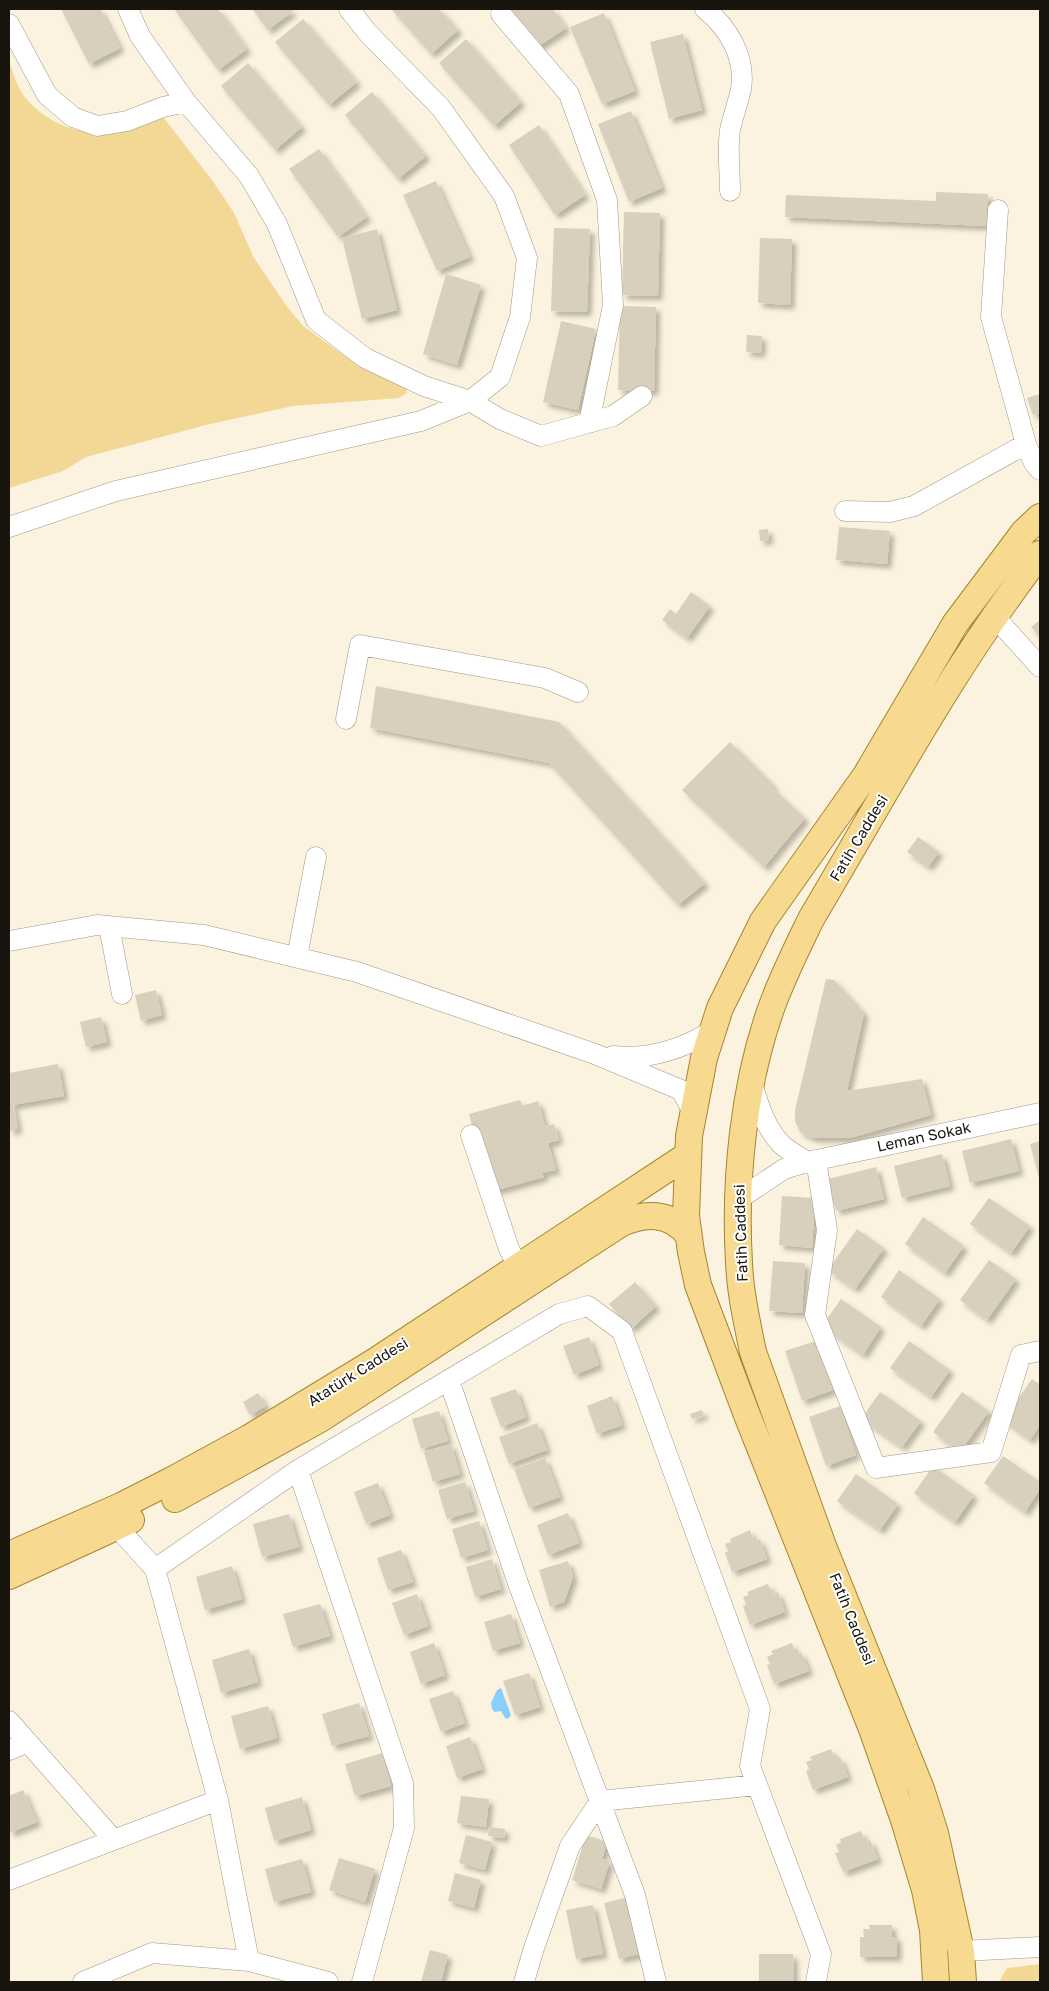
<svg xmlns="http://www.w3.org/2000/svg" width="1049" height="1991" font-family="'Golos Text',sans-serif">
<style>
.green{fill:#f2d795}
.water{fill:#8bcefb}
.building{fill:#d8cfbc;filter:url(#shadow)}
.lines{fill:none;stroke-linecap:round;stroke-linejoin:round}
.minor-casing{stroke:#a09886;stroke-width:21}
.major-casing{stroke:#a58531;stroke-width:28}
.minor{stroke:#fff;stroke-width:20}
.major{stroke:#f7da8f;stroke-width:26}
.labels{text-anchor:middle;stroke-width:4;stroke-linejoin:round;paint-order:stroke}
.street-label{font-size:15px;fill:#17150e;stroke:#fff}
</style>
<defs>
<filter id="shadow"><feDropShadow dx="4.5" dy="4.5" stdDeviation="2.5" flood-color="#0004"/></filter>
</defs>
<rect width="100%" height="100%" fill="#fbf3df"/>
<path class="green" d="M9 61C12 69 14 78 18 86 32 114 70 135 101 132 118 130 144 118 160 113L212 180 234 213 254 258 288 308 303 326 349 359 406 387 407 393 399 398 293 406 206 425 86 457 63 471 9 488Z
M1040 1964V1982H999L1007 1968Z"/>
<path class="water" d="M501 1688 511 1715 508 1719 505 1718 501 1711 495 1712 492 1709 491 1703 497 1690Z"/>
<path class="building" d="M61 9H100L120 48 89 64Z
M174 9H218L247 49 218 70Z
M252 9H291L293 11 268 30Z
M391 9H439L458 30 431 54Z
M510 9H553L566 28 536 48Z
M604 13 635 91 602 104 570 27Z
M303 19 357 82 329 105 275 42Z
M683 34 702 110 669 119 650 42Z
M466 39 521 102 494 126 439 63Z
M248 63 302 127 275 150 221 86Z
M372 92 426 156 398 179 345 115Z
M631 111 662 188 629 202 598 124Z
M539 125 585 195 555 215 509 145Z
M319 149 367 217 338 237 289 169Z
M436 181 470 257 437 271 403 195Z
M936 192 988 194 986 226 785 217 786 195 936 201Z
M624 212 660 213 658 296 622 295Z
M554 228 590 229 587 312 551 311Z
M377 229 397 310 362 319 342 238Z
M760 238 792 239 790 305 758 303Z
M446 274 481 285 457 365 423 354Z
M620 306 656 307 654 391 618 390Z
M561 321 596 329 578 410 543 402Z
M747 335 762 336 761 353 746 352Z
M1040 394V413L1033 415 1027 398Z
M839 527 890 531 887 564 836 560Z
M768 529 769 540 760 541 759 530Z
M691 592 710 606 687 638 662 620 670 609 676 614Z
M1040 620V638L1031 627Z
M376 686 559 722 705 883 678 905 549 763 370 728Z
M730 742 774 786 771 787 805 818 764 867 682 790Z
M918 837 939 852 928 867 907 852Z
M826 979 834 980 864 1013 847 1091 922 1079 931 1115 850 1138H813L800 1132 795 1121V1110Z
M156 990 162 1015 141 1021 135 995Z
M101 1017 107 1042 86 1047 80 1022Z
M58 1064 64 1096 13 1105 18 1129 9 1131V1073Z
M520 1100 522 1106 538 1101 545 1126 554 1124 559 1140 548 1143 556 1170 542 1173 544 1177 490 1192 469 1114Z
M1011 1139 1019 1171 970 1183 962 1151Z
M1040 1141V1181L1030 1144Z
M942 1154 950 1186 902 1198 894 1166Z
M876 1167 884 1199 836 1211 828 1179Z
M782 1196 815 1198 812 1248 779 1245Z
M989 1198 1030 1226 1011 1253 970 1224Z
M923 1217 964 1246 945 1273 905 1244Z
M857 1229 884 1248 855 1289 828 1270Z
M989 1260 1016 1279 987 1320 960 1300Z
M773 1261 805 1263 802 1313 769 1311Z
M899 1270 940 1299 921 1326 881 1297Z
M635 1282 656 1306 631 1329 609 1304Z
M841 1299 881 1327 863 1355 822 1326Z
M589 1337 599 1365 574 1375 563 1346Z
M816 1341 833 1390 802 1401 785 1351Z
M909 1341 950 1370 931 1397 890 1368Z
M1032 1379 1040 1385V1425L1030 1440 1003 1420Z
M516 1389 526 1417 501 1427 490 1398Z
M880 1392 921 1421 902 1447 861 1419Z
M962 1392 989 1411 960 1452 933 1432Z
M258 1393 266 1406 250 1415 243 1402Z
M612 1396 622 1425 597 1434 587 1406Z
M840 1406 856 1455 826 1466 809 1417Z
M702 1410 704 1415 692 1419 690 1414Z
M439 1411 448 1441 421 1449 412 1419Z
M537 1423 547 1450 509 1464 499 1437Z
M451 1444 460 1474 433 1482 424 1452Z
M1003 1456 1040 1482V1489L1025 1512 984 1483Z
M545 1458 560 1497 529 1508 514 1469Z
M933 1466 974 1495 955 1522 914 1493Z
M856 1474 898 1504 880 1530 837 1501Z
M465 1482 474 1511 447 1519 438 1490Z
M378 1483 390 1515 366 1524 354 1492Z
M568 1513 579 1543 548 1555 537 1525Z
M289 1514 299 1547 262 1557 253 1524Z
M479 1521 488 1550 461 1558 452 1529Z
M750 1530 754 1541 760 1539 767 1559 732 1572 725 1553 728 1551 725 1544 731 1542 730 1539Z
M401 1550 413 1582 388 1590 377 1558Z
M492 1559 501 1589 475 1597 466 1567Z
M568 1561 573 1577 564 1602 550 1607 539 1570Z
M232 1566 242 1599 205 1610 196 1577Z
M768 1584 773 1594 778 1592 785 1612 750 1625 743 1606 746 1605 743 1597 749 1595 747 1592Z
M417 1594 428 1626 404 1635 392 1603Z
M320 1604 330 1636 293 1647 283 1614Z
M511 1614 520 1643 493 1651 484 1622Z
M434 1643 445 1675 421 1684 410 1652Z
M792 1643 796 1654 801 1652 809 1671 774 1684 767 1665 770 1664 767 1657 773 1654 771 1651Z
M249 1649 258 1682 221 1693 212 1660Z
M529 1673 540 1707 515 1715 503 1681Z
M453 1691 465 1723 441 1732 429 1699Z
M359 1703 369 1736 332 1746 322 1714Z
M268 1706 277 1738 240 1749 231 1716Z
M470 1737 482 1769 457 1778 446 1746Z
M831 1749 835 1759 840 1757 848 1777 813 1790 806 1771 809 1769 806 1762 812 1760 810 1757Z
M382 1753 391 1786 355 1796 345 1764Z
M23 1790 37 1822 9 1833V1796Z
M461 1796 489 1799 486 1827 457 1823Z
M302 1797 311 1830 274 1841 265 1808Z
M489 1827 505 1829 504 1838 488 1836Z
M861 1831 865 1842 870 1840 878 1859 843 1872 835 1853 839 1852 836 1845 841 1842 840 1839Z
M466 1835 492 1842 485 1870 459 1863Z
M586 1835 607 1842 602 1859 610 1861 601 1889 572 1880Z
M339 1858 375 1869 365 1902 329 1890Z
M302 1859 311 1892 274 1902 265 1869Z
M455 1873 481 1880 474 1908 448 1901Z
M628 1897 643 1953 619 1959 604 1903Z
M593 1905 603 1954 576 1959 566 1910Z
M869 1925H892V1937H897V1957H860V1937H864L863 1929H870Z
M430 1950 448 1955 441 1982H421Z
M759 1954H793L794 1982H759Z"/>
<g class="lines">
<defs>
<path id="minor" d="M128 9 140 36 186 102 249 176 277 224 316 320 365 358 424 386 470 401 500 419 541 436 613 416 642 396
M705 9C729 28 746 58 741 89 738 103 733 116 730 130 727 150 730 171 730 191
M501 14 569 94 607 200 613 305 589 423
M9 24 47 95 73 117 97 126 127 121 163 107 186 102
M998 210 991 317 1026 444 1034 463 1040 470
M845 511 890 512 914 506 1026 444
M9 527 116 491 421 421 470 401 500 377 520 317 527 258 504 196 441 108 367 32 349 9
M994 616 1040 667
M346 719 360 645 545 678 578 692
M109 926 122 994
M9 941 97 925 204 935 357 972 595 1054 681 1090 693 1112
M297 957 316 857
M613 1056C648 1060 684 1049 713 1030
M752 1084C759 1106 765 1127 781 1144 788 1151 799 1156 807 1162
M471 1135 509 1249 518 1266
M816 1160 827 1230 815 1315 876 1468 991 1452 1021 1355 1040 1351
M739 1199 784 1169 807 1162 1040 1113
M449 1380 519 1586 635 1895 656 1982
M298 1470 403 1783 404 1828 362 1982
M112 1514 117 1527 155 1569 218 1800 249 1961 328 1982
M155 1569 298 1470 559 1314 588 1306 622 1331 760 1709 750 1766 821 1954 816 1982
M9 1721 113 1839
M9 1750 28 1742
M9 1880 218 1800
M961 1951 1040 1947
M83 1982 152 1953 249 1961
M524 1982 534 1948 570 1846 600 1801 757 1785"/>
<path id="major" d="M175 1499 320 1419 620 1224C645 1212 669 1212 688 1234
M9 1555 121 1506 172 1480 249 1438 374 1362 688 1155
M9 1576 131 1520
M936 1982 933 1930 925 1890 904 1820 872 1729 747 1415 698 1285 691 1252 686 1216 689 1136 704 1058 720 1008 763 921 866 775 955 624 1024 532 1040 517
M963 1982 961 1951 935 1833 921 1789 823 1546 753 1352C747 1322 740 1292 739 1262 734 1180 744 1083 772 1006 783 976 797 948 811 919 884 796 952 668 1040 554"/>
</defs>
<use href="#minor" class="minor-casing"/>
<use href="#major" class="major-casing"/>
<use href="#minor" class="minor"/>
<use href="#major" class="major"/>
</g>
<g class="labels">
<g class="street-label">
<text transform="translate(859 838) rotate(-59)" y="5">Fatih Caddesi</text>
<text transform="translate(924 1137) rotate(-12)" y="5">Leman Sokak</text>
<text transform="translate(741 1233) rotate(-92)" y="5">Fatih Caddesi</text>
<text transform="translate(358 1372) rotate(-32)" y="5">Atatürk Caddesi</text>
<text transform="translate(852 1619) rotate(68)" y="5">Fatih Caddesi</text>
</g>
</g>
<rect width="1049" height="1991" fill="none" stroke="#17150e" stroke-width="20"/>
</svg>
